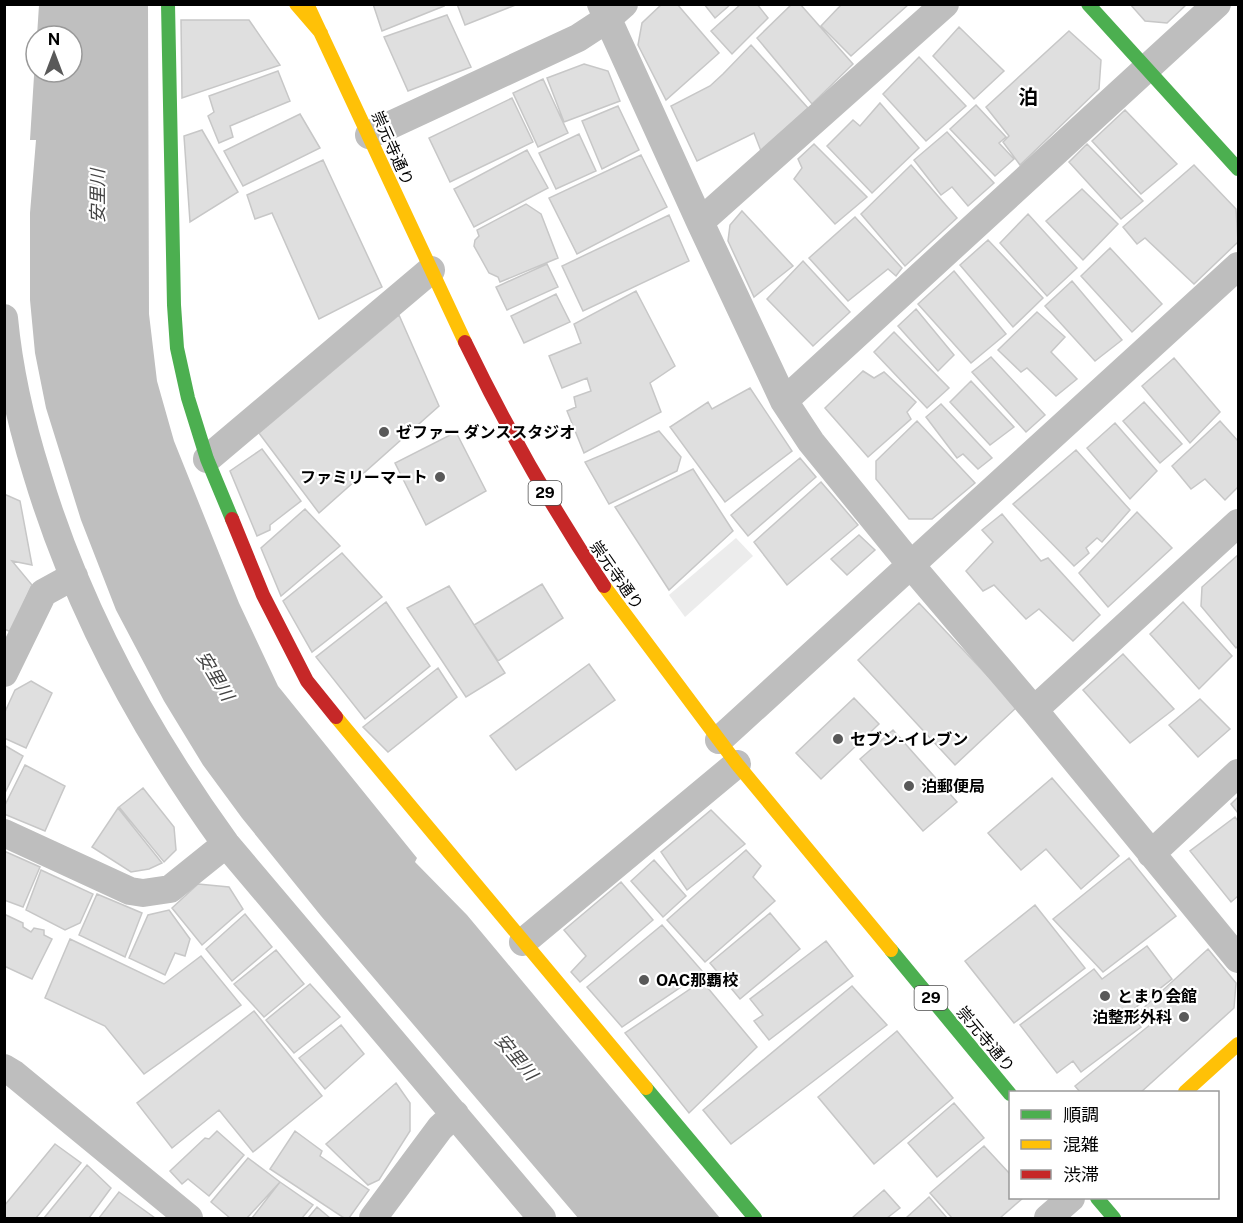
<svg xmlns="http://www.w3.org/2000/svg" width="1243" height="1223" font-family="'Public Sans','Noto Sans JP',sans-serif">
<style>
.green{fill:#ececec}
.water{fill:#bfbfbf}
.building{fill:#dfdfdf;stroke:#c7c7c7;stroke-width:1.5}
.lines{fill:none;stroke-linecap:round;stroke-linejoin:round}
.street{stroke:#bebebe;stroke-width:28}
.fast{stroke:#4caf50;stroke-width:14}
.slow{stroke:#ffc107;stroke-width:14}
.jam{stroke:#c62828;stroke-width:14}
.poi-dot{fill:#595959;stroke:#fff;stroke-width:2}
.labels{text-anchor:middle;stroke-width:4.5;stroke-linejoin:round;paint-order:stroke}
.shield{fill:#fff;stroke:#4c4c4c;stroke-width:1.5}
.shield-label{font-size:15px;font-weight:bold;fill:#000}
.street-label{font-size:16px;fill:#000;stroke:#fff}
.poi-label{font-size:16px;font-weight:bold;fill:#000;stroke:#fff;text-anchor:start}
.water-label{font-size:18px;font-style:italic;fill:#444;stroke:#fff}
.quarter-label{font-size:20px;font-weight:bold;fill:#000;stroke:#fff}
</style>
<rect width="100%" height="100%" fill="#fff"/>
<path class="green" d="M736 538 753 556 685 617 669 595Z"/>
<path class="water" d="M39 5H148L149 314 157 381 174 441 239 603 278 686 417 858 415 862 467 915 720 1218H578L321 916 242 818 203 765 164 701 116 610 81 520 46 408 35 353 30 300V213L36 140H30L36 44V72H72V36H37Z"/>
<path class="building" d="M373 4H443L444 6 382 31Z
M457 4H518L465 25Z
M662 4H677L719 53 666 100 638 45 642 23Z
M704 4H731L715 18Z
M741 4H757L768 18 732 54 711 31Z
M792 4H800L853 64 812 104 757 38Z
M838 4H909L851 56 821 26 840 6Z
M1130 4H1187L1167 23 1145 21Z
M447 15 471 67 408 91 384 37Z
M181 20H249L280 65 182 98Z
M959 27 1004 71 974 99 933 56Z
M1069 31 1101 60 1099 89 1020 165 1003 142 1009 136 986 107Z
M751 45 808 108 761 151 754 133 697 161 671 106 710 86 723 74Z
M919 57 966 106 926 141 883 94Z
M584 64 608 71 620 101 564 122 547 78Z
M278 71 290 101 230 126 233 137 219 143 208 116 214 112 209 96Z
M543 79 568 133 538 147 513 93Z
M512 98 533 142 450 182 429 138Z
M880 103 919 148 872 193 827 146 853 120 860 126Z
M976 105 1006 137 999 143 1014 159 995 176 950 129Z
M618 106 639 150 602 169 582 121Z
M1125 110 1177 164 1141 194 1092 141Z
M300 114 320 148 243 186 224 151Z
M202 130 238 192 190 222 184 136Z
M947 132 994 183 968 206 952 187 941 195 914 160Z
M579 134 596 171 556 189 539 153Z
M814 144 867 197 835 224 794 179 802 168 798 159Z
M1087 144 1143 201 1121 219 1069 162Z
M527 150 548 188 474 227 454 189Z
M641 155 667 207 577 254 549 198Z
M323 160 382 287 319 319 272 213 255 219 247 195Z
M911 165 957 218 905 266 861 214Z
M1194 165 1236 209 1238 242 1194 284 1145 238 1137 244 1123 227Z
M1082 189 1118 224 1083 260 1046 221Z
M526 204 541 214 558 258 500 282 498 277 489 273 474 246 475 240 479 236 477 230Z
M742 211 793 266 754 297 728 241 730 225Z
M1028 214 1077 268 1047 296 1000 243Z
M669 215 689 261 583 311 562 266Z
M855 217 902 268 896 276 888 269 848 301 809 258Z
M988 240 1043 298 1013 327 960 265Z
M1110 248 1162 304 1132 332 1081 276Z
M803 261 850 312 813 346 767 299Z
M547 264 558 287 507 310 496 287Z
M954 271 1006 334 971 363 918 304Z
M1072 281 1122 340 1095 361 1045 306Z
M636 291 675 366 650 383 661 412 584 453 567 411 576 407 574 397 591 391 587 378 562 388 549 356 581 343 574 324Z
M556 294 570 322 524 343 511 316Z
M916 309 954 355 938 371 898 326Z
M1037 312 1065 337 1051 352 1077 379 1056 396 1027 368 1021 372 998 350Z
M399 315 439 406 319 513 259 433Z
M894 332 949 388 927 408 874 352Z
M991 357 1045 415 1026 432 972 372Z
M1174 358 1220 412 1190 443 1142 386Z
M863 371 874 378 884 372 916 402 907 412 911 419 868 457 825 408Z
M971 381 1014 427 990 445 950 402Z
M750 388 792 451 725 502 670 427 708 402 712 409Z
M1144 402 1182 444 1160 463 1123 421Z
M941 404 992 458 978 469 963 454 957 458 926 417Z
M917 421 975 483 932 519H909L876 479V461Z
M1220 421 1238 441V487L1225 500 1205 479 1191 489 1172 466Z
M1115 423 1157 471 1130 499 1087 448Z
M659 431 681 457 677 471 609 504 585 462Z
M456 432 486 491 426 525 395 463Z
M262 449 301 501 270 525V530L257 536 230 471Z
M1076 450 1130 510 1102 542 1097 538 1086 548 1089 553 1074 566 1013 504Z
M800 458 816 477 748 536 731 515Z
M693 469 733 531 669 590 615 507Z
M821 482 858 525 787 585 754 542Z
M4 494 20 501 32 565 12 561 32 585 11 632 4 629Z
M305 509 340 546 281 596 261 548Z
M1137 512 1172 548 1108 607 1079 573Z
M1002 514 1041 561 1048 558 1100 615 1073 641 1039 609 1026 619 994 585 983 591 966 571 993 542 982 530Z
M859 535 875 550 847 575 831 559Z
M342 553 382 597 312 652 283 601Z
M1238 555V646L1236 648 1201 606 1202 587Z
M542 584 563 618 498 661 474 625Z
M449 586 505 673 466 697 407 608Z
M386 602 430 666 365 719 316 657Z
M1183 602 1232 656 1199 689 1150 634Z
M919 603 1017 707 955 765 858 660Z
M1123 654 1174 709 1130 743 1083 690Z
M589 664 615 700 516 770 490 736Z
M438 668 457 697 388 752 363 727Z
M31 681 52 693 26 748 4 738V714L15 690Z
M854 698 879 724 821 779 796 753Z
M1200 699 1230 729 1198 757 1169 725Z
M893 730 957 802 923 831 860 759Z
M4 745 23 756 4 795Z
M25 765 65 786 45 831 4 814V807Z
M1052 778 1119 856 1081 889 1046 849 1021 870 988 833Z
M143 788 174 827 176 850 164 862 119 807Z
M1238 797V813L1231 804Z
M118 808 162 863 149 869 131 872 92 847Z
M711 810 745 844 687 890 661 852Z
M1235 817 1238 821V896L1231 902 1190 851Z
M746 850 761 866 753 877 775 901 705 962 667 920Z
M4 851 40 867 23 907 4 900Z
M1129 858 1176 916 1103 972 1053 919Z
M654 860 686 896 663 917 631 881Z
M41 870 93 894 80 923 65 930 26 910Z
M621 882 653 920 580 982 571 972 586 956 564 930Z
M198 884 229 887 243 909 202 945 172 908Z
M97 894 142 913 125 957 79 935Z
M1035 905 1085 968 1014 1023 965 961Z
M169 910 190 939 185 956 175 953 165 975 129 958 148 915Z
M770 913 800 949 740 999 710 963Z
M4 914 23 923V927L31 932 34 928 44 930V935L52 939 32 979 4 966Z
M245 914 272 947 232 981 206 949Z
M662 925 703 972 622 1027 587 987Z
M70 939 164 984 201 956 241 1005 144 1074 105 1026 45 998Z
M826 941 853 976 769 1040 754 1021 763 1015 750 999Z
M1147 946 1172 979 1130 1012 1141 1027 1081 1072 1073 1061 1057 1073 1020 1025 1094 969 1102 979Z
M1208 949 1236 983 1234 1008 1141 1092H1080L1075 1086 1151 1024 1140 1011Z
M276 950 304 984 264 1017 234 984Z
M702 981 757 1047 689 1113 625 1033Z
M310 984 340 1017 294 1053 266 1020Z
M852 986 887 1025 731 1144 703 1110Z
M254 1011 322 1096 253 1152 219 1110 172 1148 137 1103Z
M341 1025 364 1054 325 1089 299 1058Z
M897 1031 953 1098 874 1164 818 1097Z
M396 1083 410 1103V1131L379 1180 368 1185 326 1144Z
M954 1103 984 1138 937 1177 908 1143Z
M217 1131 244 1155 209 1196 188 1179 182 1184 170 1171 205 1138 209 1139Z
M295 1131 322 1151 320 1156 369 1190 349 1218H344L270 1169Z
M55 1144 81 1163 36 1218H4V1206Z
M984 1146 1010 1174V1198H1023L1000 1218H952L930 1193Z
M248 1158 280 1182 247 1218H230L211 1202Z
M87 1165 111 1188 89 1218H44Z
M280 1182 313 1205 302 1218H252Z
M884 1190 900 1208 887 1218H852Z
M119 1192 155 1218H99Z
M929 1197 947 1218H906Z
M317 1207 330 1218H308Z"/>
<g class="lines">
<path class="street" d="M601 4 700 222 784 401 811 442 920 576 1034 710 1238 959
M369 135 578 38 607 19 624 4
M700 222 945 4
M4 318C9 371 21 423 37 474 77 607 144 731 226 844L542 1218
M784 401 1217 4
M207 459 431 270
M4 673 43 593 74 576
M1034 710 1238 523
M719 740 1238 266
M4 833 130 891 143 893 170 889 226 844
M1151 854 1238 773
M523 942 737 764
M4 1068 14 1074 189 1218
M373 1218 440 1128 455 1114
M1048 1218 1071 1198"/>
<path class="fast" d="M168 4 174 305 177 348 188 398 207 459 232 519
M1088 4 1238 169
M891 950 1010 1094
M646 1088 755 1218
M1097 1198 1114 1218"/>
<path class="slow" d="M296 4 321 33
M308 6 465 342
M604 586 737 764 891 950
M336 717 646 1088
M1185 1092 1238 1044"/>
<path class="jam" d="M465 342C506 427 552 508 604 586
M232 519 263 595 307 681 336 717"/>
</g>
<g class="poi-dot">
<circle cx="384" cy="432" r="6"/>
<circle cx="440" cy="477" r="6"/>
<circle cx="838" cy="739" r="6"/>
<circle cx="909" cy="786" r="6"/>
<circle cx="644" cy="980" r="6"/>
<circle cx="1105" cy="996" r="6"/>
<circle cx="1184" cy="1017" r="6"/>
</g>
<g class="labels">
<g class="shield">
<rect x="528.5" y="481" width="33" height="24" rx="4.5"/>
<rect x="914.5" y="986" width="33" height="24" rx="4.5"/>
</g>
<g class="shield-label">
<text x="545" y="498">29</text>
<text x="931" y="1003">29</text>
</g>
<g class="street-label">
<text transform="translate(393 148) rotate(66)" y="6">崇元寺通り</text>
<text transform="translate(617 575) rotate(55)" y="6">崇元寺通り</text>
<text transform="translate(986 1039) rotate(50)" y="6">崇元寺通り</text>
</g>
<g class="poi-label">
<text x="396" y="438">ゼファー ダンススタジオ</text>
<text x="428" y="483" text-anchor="end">ファミリーマート</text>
<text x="850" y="745">セブン-イレブン</text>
<text x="921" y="792">泊郵便局</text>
<text x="656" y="986">OAC那覇校</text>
<text x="1117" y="1002">とまり会館</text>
<text x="1172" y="1023" text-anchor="end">泊整形外科</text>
</g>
<g class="water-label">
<text transform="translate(98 196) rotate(-90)" y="6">安里川</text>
<text transform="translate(215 676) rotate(59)" y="6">安里川</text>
<text transform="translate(516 1057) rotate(50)" y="6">安里川</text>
</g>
<g class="quarter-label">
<text x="1028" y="104">泊</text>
</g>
</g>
<rect width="1243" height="1223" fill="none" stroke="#000000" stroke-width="12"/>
<rect x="1009" y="1091" width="210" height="108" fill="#ffffff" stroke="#999999" stroke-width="1.5"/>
<rect x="1021" y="1110" width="30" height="9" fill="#4caf50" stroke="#999999" stroke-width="1.5"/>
<text x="1063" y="1121" font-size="18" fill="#000000">順調</text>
<rect x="1021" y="1140" width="30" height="9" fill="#ffc107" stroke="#999999" stroke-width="1.5"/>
<text x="1063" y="1151" font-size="18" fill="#000000">混雑</text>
<rect x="1021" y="1170" width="30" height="9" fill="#c62828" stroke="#999999" stroke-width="1.5"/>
<text x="1063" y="1181" font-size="18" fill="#000000">渋滞</text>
<g transform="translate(54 54)"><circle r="28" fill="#ffffff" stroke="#999999" stroke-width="1.5"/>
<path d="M0-4.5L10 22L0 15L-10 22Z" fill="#595959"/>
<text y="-9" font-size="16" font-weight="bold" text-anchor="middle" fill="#000000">N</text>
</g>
</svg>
